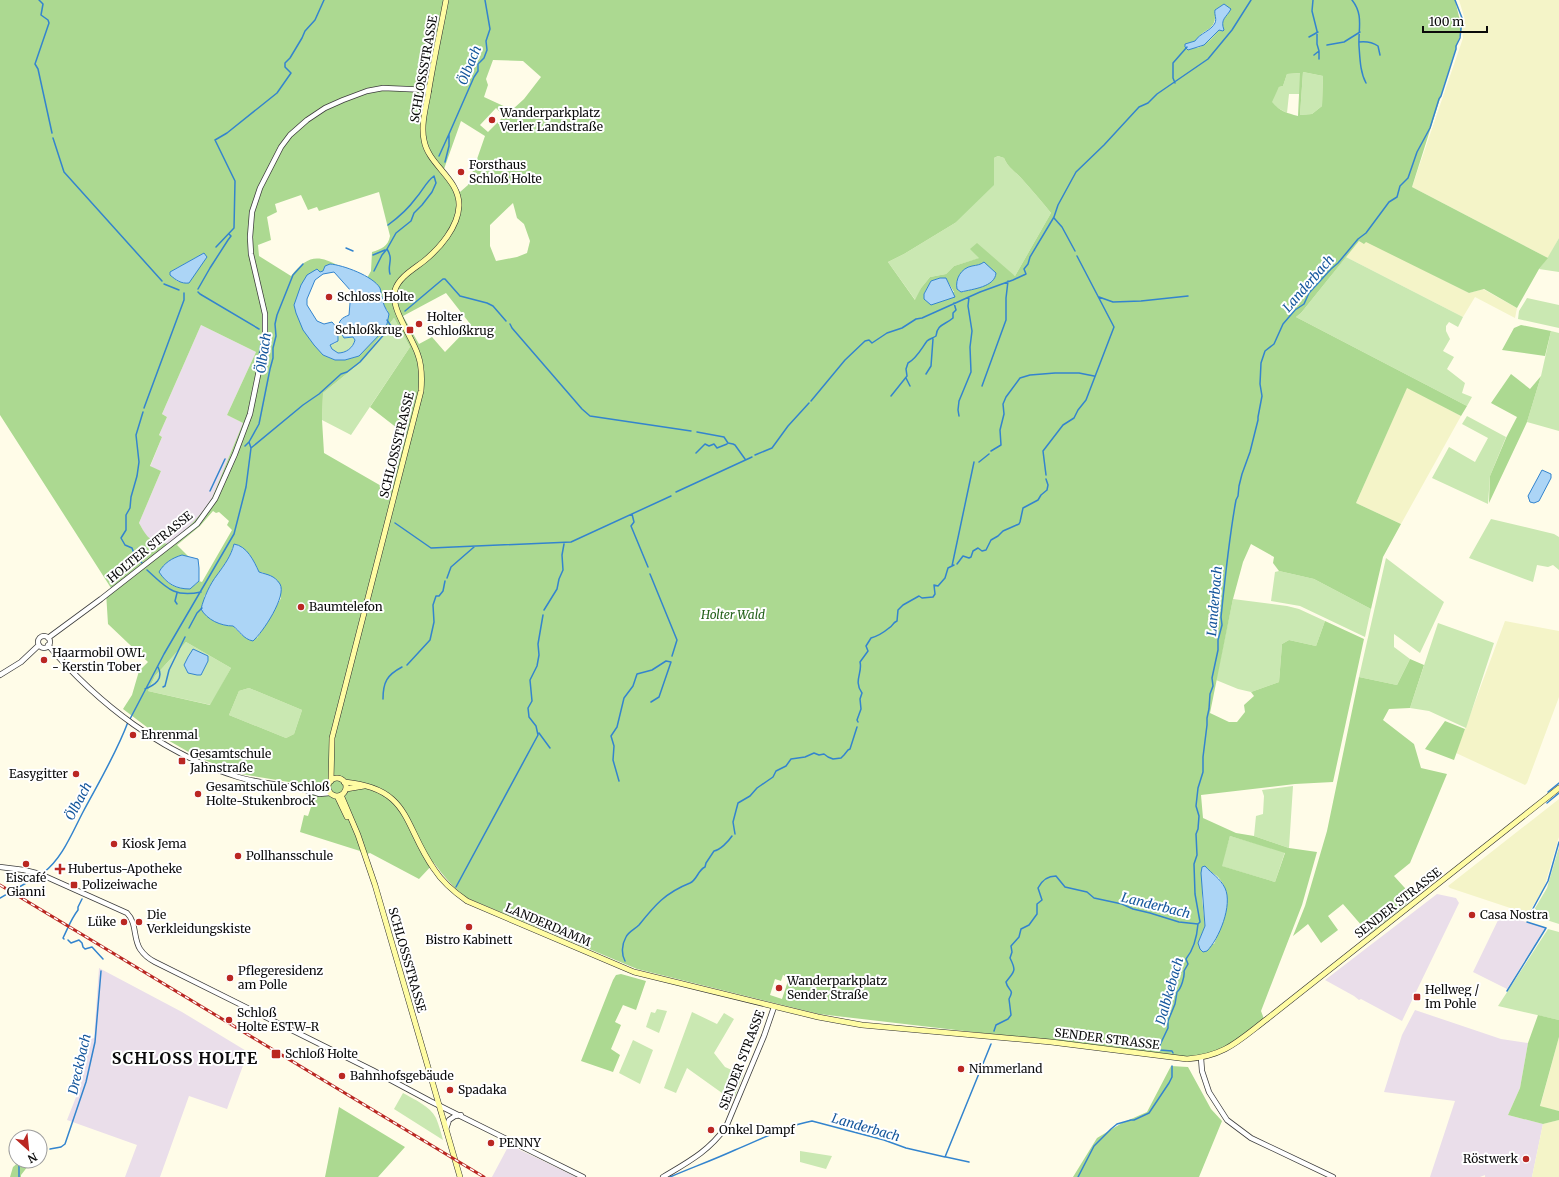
<svg xmlns="http://www.w3.org/2000/svg" width="1559" height="1177" font-family="Merriweather,serif">
<style>
.industrial{fill:#eadeea}
.farmland{fill:#f4f4c8}
.green{fill:#cae8b2}
.forest{fill:#acd991;fill-rule:evenodd}
.water{fill:#acd5f6;stroke:#3384ce;fill-rule:evenodd}
.lines{fill:none;stroke-linecap:round;stroke-linejoin:round}
.stream{stroke:#3384ce;stroke-width:1.5}
.tertiary-casing{stroke:#3d3d3d;stroke-width:6}
.secondary-casing{stroke:#2c2c2c;stroke-width:6}
.tertiary{stroke:#fff;stroke-width:4.5}
.secondary{stroke:#fffca3;stroke-width:5}
.rail-casing{stroke:#ba2722;stroke-width:3}
.rail{stroke:#fff;stroke-width:1.5;stroke-dasharray:4.5;stroke-linecap:butt}
.poi-dot{fill:#ba2722;stroke:#fff;stroke-width:1.5}
.labels{text-anchor:middle;stroke-width:4;stroke-linejoin:round;paint-order:stroke}
.street-label{font-size:12px;fill:#0a0a0a;stroke:#fff}
.poi-label{font-size:12px;fill:#0a0a0a;stroke:#fff;text-anchor:start}
.park-label{font-size:12px;font-style:italic;fill:#24611b;stroke:#fff}
.water-label{font-size:13px;font-style:italic;fill:#14569c;stroke:#fff}
.district-label{font-size:16px;font-weight:bold;letter-spacing:1px;fill:#0a0a0a;stroke:#fff}
</style>
<rect width="100%" height="100%" fill="#fffce8"/>
<path class="industrial" d="M201 325 256 352 227 415 243 423 212 498 205 508 195 522 169 544 156 543 147 538 139 523 161 471 150 467 162 437 159 435 167 417 162 414Z
M1437 894 1456 898 1459 903 1402 1021 1361 999 1359 1000 1354 996 1325 980Z
M1501 914 1545 928 1507 989 1473 972Z
M99 968 182 1012 248 1052 227 1109 189 1096 160 1177H125L137 1145 67 1120 80 1087 87 1060 81 1058 88 1040 94 1038Z
M1415 1010 1501 1039 1528 1043 1520 1088 1508 1115 1543 1124 1532 1177H1485V1175L1480 1177H1430L1455 1101 1384 1092 1402 1035Z
M509 1145 537 1158 576 1177H492Z"/>
<path class="farmland" d="M1459 0H1559V238L1548 258 1412 187 1463 38 1462 29 1465 20Z
M1359 241H1366L1469 293 1483 289 1517 308 1515 318 1475 297 1463 317 1346 257Z
M1407 387 1461 416 1401 524 1356 503Z
M1505 621 1559 631V697L1527 783 1525 785 1456 753Z
M1559 799V837L1544 888 1528 914 1450 888 1448 886Z
M1559 1037V1111L1540 1107Z
M1559 1120V1177H1532L1543 1124Z"/>
<path class="green" d="M1303 72 1323 76 1322 106 1312 114 1300 115Z
M1300 73V94H1289L1287 113 1276 107 1271 102 1279 87 1283 86 1287 74Z
M998 156 1004 158C1008 168 1015 171 1022 179 1032 190 1042 202 1051 213L1015 276 980 258 954 266 946 274 930 277 921 288 916 301 888 262 904 254 955 223 994 158Z
M1559 238V272L1539 269 1548 257Z
M1346 257 1463 317 1458 327 1449 322 1446 326V331L1450 339 1443 351 1454 357 1447 369 1465 383 1462 393 1472 397 1467 406 1296 317 1301 313Z
M1527 298 1559 305V328L1518 319 1519 311Z
M394 318 410 347 351 435 322 420 323 393 360 363Z
M340 331 343 336 347 338 353 337 355 340C352 348 347 353 338 353L331 349 330 345 336 343 339 335 338 332Z
M1551 331 1559 333V431L1527 422 1541 376Z
M1467 416 1506 437 1490 476 1488 504 1432 478 1449 447 1475 462 1488 438 1462 424Z
M1491 519 1554 534 1559 537V570L1553 565 1548 567 1537 565 1533 582 1469 558Z
M1386 558 1444 602 1420 653 1394 634V647L1410 659 1397 685 1359 677Z
M1279 571 1314 579 1371 609 1365 637 1300 606 1271 601 1275 572Z
M1233 599 1287 606 1299 609 1325 621 1316 646 1289 640 1282 644 1279 682 1251 692 1238 689 1216 680Z
M1438 623 1494 643 1466 728 1429 711 1410 708Z
M186 642 231 668 211 705 148 691 155 676Z
M249 688 302 710 294 734 286 738 229 715 239 691Z
M1293 786 1289 848 1254 836 1256 816 1263 814 1264 796 1262 790Z
M1230 836 1285 852 1275 882 1221 866Z
M1559 847V924L1531 915 1547 888Z
M1548 929 1559 932V1020L1498 1006Z
M657 1009 667 1011 659 1033 646 1027 651 1012 655 1013Z
M692 1012 717 1024 724 1013 734 1019 714 1053 725 1067 743 1075 735 1096 729 1098 687 1068 676 1093 664 1088Z
M633 1040 653 1050 640 1084 619 1073Z
M403 1093C415 1100 430 1106 436 1118 439 1125 441 1133 443 1140L394 1109Z
M800 1151 832 1156 826 1169 800 1162Z"/>
<path class="forest" d="M0 0H1455L1462 29 1412 187 1548 258 1539 269 1517 308 1484 289 1469 293 1366 242 1364 244 1359 241 1301 313 1296 317 1467 406 1461 416 1407 388 1356 503 1401 524 1383 557 1371 609 1314 579 1279 571 1273 563 1274 557 1251 544 1243 562 1233 599 1210 713 1229 722H1237L1245 712 1244 705 1254 696 1251 692 1279 682 1282 644 1289 640 1316 646 1325 621 1364 639 1333 782 1295 784 1201 795 1203 818 1236 833 1254 836 1289 848 1317 852 1302 905 1261 1011 1264 1019 1227 1047 1213 1053 1186 1057 819 1014 637 969 467 898C454 888 444 877 434 863L419 879 370 853 363 855 360 851 300 832 304 815 308 816 312 804 308 803 313 786 241 774 199 758 152 731 123 709 132 695 139 671 148 662 108 624 106 592 111 588 0 415ZM1224 4 1230 11 1224 18 1221 29 1219 30C1214 36 1203 49 1194 48 1191 47 1188 45 1185 44L1196 41C1204 26 1217 33 1215 10ZM493 60 523 61 541 77 524 99 512 110 484 97 488 85 486 79ZM1303 72 1323 76 1322 106 1312 114 1300 115ZM1300 73 1298 116C1287 113 1279 111 1272 102L1279 87 1283 86 1287 74ZM496 108 504 116 488 132 480 125ZM461 121 485 136 468 185 460 192 452 180 444 169ZM998 156 1004 158C1008 168 1015 171 1022 179 1032 190 1042 202 1051 213L1015 276 977 243 970 249 979 258 954 266 946 274 930 277 921 288 915 300 888 262 904 254 955 223 994 185V158ZM379 192 390 236C388 247 381 249 372 252L371 271 367 278C386 288 377 301 388 311L387 324 359 356 345 360H335L323 355 294 305 320 272 323 271 325 266 330 264 339 266C317 254 307 256 291 276L259 256 258 245 271 240 267 217 277 212 275 204 301 195 308 210 317 207 319 211ZM513 203 517 218 524 224 530 241 527 253 517 257 496 261 490 246V225ZM204 253 185 283 177 281 170 272ZM972 266H979L984 286 961 292 957 289ZM940 278 946 279 954 292 924 294 931 281ZM446 293 471 325 445 352 432 337 419 344 403 316ZM394 318 410 347 370 407 406 435 390 491 324 453 322 420 323 393 360 363ZM201 325 256 352 227 415 243 423 212 498C199 519 187 528 169 544 150 542 148 539 139 523L161 471 150 466 162 437 159 435 167 417 162 414ZM213 511 216 513 219 512 229 521 227 525 232 530 202 582 199 581C196 585 194 585 190 587 177 591 167 584 159 572L182 555 190 558 177 545 200 526ZM234 544C247 548 254 560 259 572L264 573 281 598 272 615 257 638 243 636 204 597 217 575 229 558ZM186 642 231 668 210 705 148 691 155 676ZM249 688 302 710 294 734 286 738 229 715 239 691ZM1230 836 1285 853 1275 882 1222 866ZM1202 867C1206 870 1214 873 1218 877 1236 897 1223 922 1214 944L1198 943 1205 926 1202 898ZM783 975 789 978 782 999 770 995 775 979 781 981Z
M1521 325 1551 331 1545 356 1502 350 1514 328Z
M1511 374 1530 389 1541 376 1527 422 1489 503 1490 476 1506 438 1517 417 1491 403Z
M1410 659 1424 665 1410 708 1389 709 1383 720 1414 744 1421 768 1447 774 1410 863 1394 876 1414 898 1369 934 1343 904 1328 916 1338 930 1321 943 1308 924 1293 936 1305 906 1327 831 1359 677 1397 685Z
M1445 721 1465 729 1454 760 1425 749Z
M621 974 646 981 636 1010 623 1005 615 1022 621 1025 611 1049 620 1055 613 1072 581 1061 613 980 616 975Z
M1538 1015 1559 1020V1037L1540 1106 1559 1111V1120L1543 1124 1508 1115 1520 1088 1528 1043Z
M1171 1066 1188 1067 1211 1109 1222 1121 1199 1177H1073L1097 1138 1122 1123 1147 1112Z
M339 1107 405 1147 378 1177H325Z
M20 1161H32L21 1175V1177H10L13 1167Z"/>
<path class="water" d="M1224 4 1231 9C1226 18 1220 19 1224 30L1223 31 1219 30 1204 45 1188 50 1185 47V44L1195 41C1200 33 1211 31 1215 23 1217 18 1214 15 1215 10Z
M204 253 207 257 189 283C181 284 176 280 170 275V272Z
M984 262 996 273C995 287 973 289 961 292L957 289C955 279 961 268 972 266 977 265 980 265 984 262Z
M330 264C343 265 373 276 380 288 381 291 381 295 382 297 383 304 385 308 389 314L387 324 382 332 359 356 345 360H335L323 355 314 345 303 330 296 313 294 305 301 285 307 275 317 269 320 272 323 271 325 266ZM334 272 351 291 349 315C342 318 338 320 339 329H338L332 322 324 324 317 321 307 305V299L315 280 323 274ZM340 331 344 338 353 337 355 340C353 348 346 353 338 353L332 349 330 345 338 341V332Z
M940 278H946L955 297 931 305 924 299V294L931 281Z
M1542 470 1551 474V478L1539 501 1534 503 1530 502 1528 496Z
M234 544C247 546 254 561 259 572 268 575 274 575 280 584 287 596 263 632 253 641 243 639 240 631 233 626 221 626 207 620 201 609 204 597 210 584 217 575 225 564 231 556 234 544Z
M182 555 198 559 199 568V581L190 589C176 589 167 584 159 572 164 563 172 558 182 555Z
M193 649 208 656V661L201 675H197L188 673 184 665 188 657Z
M1205 866C1212 874 1220 878 1225 888 1233 905 1219 939 1207 951L1203 952 1200 949 1198 943 1205 926 1201 873 1202 867Z"/>
<g class="lines">
<path class="stream" d="M39 0 43 4 41 15 48 20 49 23 35 64 38 69 52 133
M1313 0 1312 11 1317 31V44L1319 51V59
M1352 0C1364 15 1358 29 1359 46 1360 58 1360 72 1366 83
M1309 37 1318 32
M1359 42C1367 41 1372 42 1378 46L1380 55
M1327 45 1344 42 1360 32
M1314 55 1319 51
M1175 83 1173 78V63L1187 47
M53 138 64 172 162 281
M439 156 449 134
M445 162 449 146V134L474 77 478 71V64L484 58 487 50 486 41 490 29 485 0
M1054 218 1062 227 1075 251
M388 225C399 217 408 209 416 198 423 190 426 182 434 176L436 183 432 192 422 205 414 213 411 221 396 233 387 249C394 260 387 265 390 274
M216 247 234 228 235 181 215 140 227 133 277 93 291 73 285 67V63L290 58 302 38 305 31 315 20 324 0
M346 248 353 251
M373 255 385 250
M374 271 382 255 387 249
M164 284 179 290
M198 289 210 268 228 240 231 236 229 234
M198 292 200 294 259 329
M1099 297 1113 302 1141 301 1188 296
M405 311 443 279H445L460 296 487 303 493 306 506 321
M510 324 512 328 582 409 590 416 691 431
M258 362 262 337
M926 374 931 366 933 339
M906 378 910 386
M982 386 1006 320V298L1008 281
M891 396 907 376 906 369 908 363C917 358 921 349 927 341 929 339 933 338 936 336 937 324 945 325 953 318V313L956 310 954 303
M811 401 845 360 865 341 869 340 872 343 887 333 902 328 916 319 922 318 980 292 1013 280 1026 274 1024 269 1028 264 1030 257 1054 217 1058 205 1076 172 1104 145 1139 107 1148 103 1157 94 1208 59 1232 30 1251 0
M144 408 184 300V293
M959 416 958 410 959 401 971 372 970 347 972 331 968 306 969 297
M697 432 724 437 728 443 733 444 735 445 745 459
M245 446 249 442
M251 448 249 442 259 424 270 369 273 358V348L276 336 275 324 277 315 293 275 303 264
M991 451 1001 445 1000 430 1004 414 1003 404 1006 397 1020 378 1030 375 1055 373H1079L1094 376
M696 453 705 444 709 446 714 444 717 448 727 444
M755 455 772 448 788 426 809 403
M979 462 989 454
M1046 475 1043 451 1063 425 1074 418 1078 410 1086 400 1114 327 1077 256
M210 491 225 459
M676 492 752 457
M632 514 634 522 631 526 648 567
M395 523 431 548 571 542 671 496
M142 563 135 556 132 548 125 545 121 538 126 530V515L130 508 131 497 137 476 139 462 136 435 143 412
M957 564 963 556 969 558 971 557 973 551 978 548 982 551 986 550 991 540 998 536 1003 531 1019 524 1020 522 1023 508 1038 500 1041 495 1047 490 1048 485 1046 479
M952 566 974 462
M147 570C166 587 173 598 201 592
M650 574 677 640 672 656
M447 578 451 567 474 547
M177 604 175 601 177 593
M544 610 557 589 559 579 563 570 562 555 564 544
M189 628 197 613 202 608
M407 665 430 640 434 622 433 605 436 596H439L443 591 445 581
M163 687 165 686 169 670 185 637
M145 689C155 685 164 679 158 667
M383 699C383 682 387 675 402 667
M130 719 164 654 234 534 246 487 251 448 303 405 319 394 341 374 347 372 360 362 387 331 391 326 387 320
M858 722 857 720 861 709 860 699 862 693C853 681 863 672 860 662L868 651 866 646 871 638C878 636 883 633 889 628 893 626 892 623 897 621L898 610 903 605 919 596 922 598 933 597 935 594 934 585 938 586 945 578 948 568 954 565
M539 733 550 748
M619 781 613 760 614 746 611 736 617 727 624 698 633 686 637 674 652 670 666 661 671 662 659 697 651 702
M1548 792 1559 783
M1547 803 1559 793
M735 834 733 822 738 803 750 796 757 788 773 777 776 771 786 766 791 759 805 757 814 753 819 755 824 754 828 757 833 759 841 758 844 755 848 750 850 749 857 727
M43 873C62 859 72 833 83 812 99 782 116 754 128 722
M456 887 538 735 536 726 529 717 528 708 532 701 530 680 537 666 539 655 538 644 543 615
M0 898 40 875
M1530 914 1548 881 1559 842
M64 939 63 938C68 928 71 919 78 910V907L82 899
M68 940 71 943 79 940 82 943 83 947 85 949 92 947 103 959
M625 961C621 954 622 944 626 937 628 932 635 929 639 925 655 905 665 893 690 883 697 880 698 870 705 867L706 863 714 851C720 850 728 842 732 836
M1507 991 1546 928 1527 922
M994 1031 996 1025 1008 1019 1011 1015 1009 999C1015 988 1008 992 1006 982 1014 971 1017 972 1010 958L1012 952 1011 946 1019 937 1021 929 1029 925 1037 914V904L1042 900 1038 888C1042 880 1048 876 1056 876L1065 887 1087 892 1094 898 1122 904 1133 909 1150 913 1179 922 1198 924 1200 922 1195 894 1194 864 1197 855 1196 834 1198 829 1199 816 1196 806 1198 788 1203 772V757L1207 725V718L1209 709 1210 694 1213 686 1212 678 1218 650V640L1222 625 1221 617C1225 578 1229 538 1236 500L1238 496 1239 486 1242 474 1250 452 1258 420V417L1262 396 1260 384 1261 363 1265 351 1274 344 1283 324 1295 310 1304 304 1309 293 1331 269 1338 263 1358 239 1366 233 1389 202 1397 197 1400 186 1408 178 1417 152 1430 128 1439 99 1441 96 1456 49V46L1460 38 1462 18 1455 0
M1173 1053 1172 1051 1160 1050 1159 1047 1168 1028V1021L1175 1004 1177 992C1181 989 1185 976 1184 971L1188 964 1186 959C1194 949 1197 936 1198 924
M50 1149 61 1147 65 1144 86 1082 95 1042 101 971
M40 1151 43 1150
M946 1157 969 1162
M19 1177V1164L21 1161
M670 1177C691 1168 713 1160 735 1150 760 1140 785 1126 812 1121L884 1140 906 1148 945 1157 991 1044
M1078 1177 1094 1146 1111 1129 1117 1124 1131 1120H1134L1149 1113 1169 1083 1172 1077V1066"/>
<defs>
<path id="tertiary" d="M38 642a6 6 0 1 1 12 0a6 6 0 1 1-12 0Z
M48 638 101 599 197 524 215 499 235 454 250 414 265 341V314L251 254 250 237 252 212 260 188 281 147 290 135 307 120 325 108 343 100 367 91 383 88 429 90
M48 645C98 704 163 754 238 777 264 785 293 784 319 794L330 793
M0 675 21 662 39 645
M313 792 328 787
M0 867 24 870 40 874 127 913C137 923 133 938 140 949 144 955 149 959 155 962L372 1070 430 1101 583 1177
M1201 1058 1202 1071 1209 1092 1227 1120 1251 1138 1333 1177
M446 1129 449 1120 455 1116 461 1115
M663 1177C688 1162 708 1152 726 1127L764 1036 774 1007"/>
<path id="secondary" d="M328 787a9 9 0 1 1 18 0a9 9 0 1 1-18 0Z
M331 781 332 738 421 391C422 379 422 366 418 355 412 336 390 309 395 290 399 277 414 269 424 261 440 248 458 227 459 206 460 179 428 165 424 140 421 126 425 110 428 95 433 63 440 32 446 0
M344 782C411 788 403 825 434 869 443 883 454 892 467 901L634 972 818 1017 862 1025 1051 1042 1187 1059C1225 1056 1238 1041 1267 1019L1559 788
M346 789 364 786
M341 795 358 835 375 885 460 1177
M337 796 347 817"/>
</defs>
<use href="#tertiary" class="tertiary-casing"/>
<use href="#secondary" class="secondary-casing"/>
<use href="#tertiary" class="tertiary"/>
<use href="#secondary" class="secondary"/>
<defs>
<path id="rail" d="M0 885 484 1177"/>
</defs>
<use href="#rail" class="rail-casing"/>
<use href="#rail" class="rail"/>
</g>
<g class="poi-dot">
<circle cx="492" cy="120" r="4"/>
<circle cx="461" cy="172" r="4"/>
<circle cx="329" cy="297" r="4"/>
<circle cx="419" cy="324" r="4"/>
<rect x="406" y="326" width="8" height="8" rx="2"/>
<circle cx="301" cy="607" r="4"/>
<circle cx="44" cy="660" r="4"/>
<circle cx="133" cy="735" r="4"/>
<rect x="178" y="757" width="8" height="8" rx="2"/>
<circle cx="76" cy="774" r="4"/>
<circle cx="198" cy="794" r="4"/>
<circle cx="114" cy="844" r="4"/>
<circle cx="238" cy="856" r="4"/>
<circle cx="26" cy="864" r="4"/>
<path d="M58 863h4v4h4v4h-4v4h-4v-4h-4v-4h4z"/>
<rect x="70" y="881" width="8" height="8" rx="2"/>
<circle cx="1472" cy="915" r="4"/>
<circle cx="124" cy="922" r="4"/>
<circle cx="139" cy="922" r="4"/>
<circle cx="469" cy="927" r="4"/>
<circle cx="230" cy="978" r="4"/>
<circle cx="779" cy="988" r="4"/>
<rect x="1413" y="993" width="8" height="8" rx="2"/>
<circle cx="229" cy="1020" r="4"/>
<rect x="271" y="1049" width="10" height="10" rx="2"/>
<circle cx="961" cy="1069" r="4"/>
<circle cx="342" cy="1076" r="4"/>
<circle cx="450" cy="1090" r="4"/>
<circle cx="711" cy="1130" r="4"/>
<circle cx="491" cy="1143" r="4"/>
<circle cx="1526" cy="1159" r="4"/>
</g>
<g class="labels">
<g class="street-label">
<text transform="translate(424 69) rotate(-80)" y="4">SCHLOSSSTRASSE</text>
<text transform="translate(397 445) rotate(-76)" y="4">SCHLOSSSTRASSE</text>
<text transform="translate(150 547) rotate(-39)" y="4">HOLTER STRASSE</text>
<text transform="translate(1398 903) rotate(-38)" y="4">SENDER STRASSE</text>
<text transform="translate(548 925) rotate(23)" y="4">LANDERDAMM</text>
<text transform="translate(407 960) rotate(74)" y="4">SCHLOSSSTRASSE</text>
<text transform="translate(1107 1039) rotate(7)" y="4">SENDER STRASSE</text>
<text transform="translate(742 1060) rotate(-69)" y="4">SENDER STRASSE</text>
</g>
<g class="poi-label">
<text x="500" y="117">Wanderparkplatz<tspan x="500" dy="14">Verler Landstraße</tspan></text>
<text x="469" y="169">Forsthaus<tspan x="469" dy="14">Schloß Holte</tspan></text>
<text x="337" y="301">Schloss Holte</text>
<text x="427" y="321">Holter<tspan x="427" dy="14">Schloßkrug</tspan></text>
<text x="402" y="334" text-anchor="end">Schloßkrug</text>
<text x="309" y="611">Baumtelefon</text>
<text x="52" y="657">Haarmobil OWL<tspan x="52" dy="14">- Kerstin Tober</tspan></text>
<text x="141" y="739">Ehrenmal</text>
<text x="190" y="758">Gesamtschule<tspan x="190" dy="14">Jahnstraße</tspan></text>
<text x="68" y="778" text-anchor="end">Easygitter</text>
<text x="206" y="791">Gesamtschule Schloß<tspan x="206" dy="14">Holte-Stukenbrock</tspan></text>
<text x="122" y="848">Kiosk Jema</text>
<text x="246" y="860">Pollhansschule</text>
<text x="68" y="873">Hubertus-Apotheke</text>
<text x="26" y="882" text-anchor="middle">Eiscafé<tspan x="26" dy="14">Gianni</tspan></text>
<text x="82" y="889">Polizeiwache</text>
<text x="147" y="919">Die<tspan x="147" dy="14">Verkleidungskiste</tspan></text>
<text x="1480" y="919">Casa Nostra</text>
<text x="116" y="926" text-anchor="end">Lüke</text>
<text x="469" y="944" text-anchor="middle">Bistro Kabinett</text>
<text x="238" y="975">Pflegeresidenz<tspan x="238" dy="14">am Polle</tspan></text>
<text x="787" y="985">Wanderparkplatz<tspan x="787" dy="14">Sender Straße</tspan></text>
<text x="1425" y="994">Hellweg /<tspan x="1425" dy="14">Im Pohle</tspan></text>
<text x="237" y="1017">Schloß<tspan x="237" dy="14">Holte ESTW-R</tspan></text>
<text x="285" y="1058">Schloß Holte</text>
<text x="969" y="1073">Nimmerland</text>
<text x="350" y="1080">Bahnhofsgebäude</text>
<text x="458" y="1094">Spadaka</text>
<text x="719" y="1134">Onkel Dampf</text>
<text x="499" y="1147">PENNY</text>
<text x="1518" y="1163" text-anchor="end">Röstwerk</text>
</g>
<g class="park-label">
<text x="733" y="619">Holter Wald</text>
</g>
<g class="water-label">
<text transform="translate(469 65) rotate(-68)" y="5">Ölbach</text>
<text transform="translate(1308 283) rotate(-49)" y="5">Landerbach</text>
<text transform="translate(263 353) rotate(-82)" y="5">Ölbach</text>
<text transform="translate(1214 601) rotate(-85)" y="5">Landerbach</text>
<text transform="translate(78 801) rotate(-62)" y="5">Ölbach</text>
<text transform="translate(1156 905) rotate(14)" y="5">Landerbach</text>
<text transform="translate(1169 991) rotate(-74)" y="5">Dalbkebach</text>
<text transform="translate(79 1064) rotate(-77)" y="5">Dreckbach</text>
<text transform="translate(866 1127) rotate(16)" y="5">Landerbach</text>
</g>
<g class="district-label">
<text x="185" y="1064">SCHLOSS HOLTE</text>
</g>
</g>
<g transform="translate(28 1149) rotate(153)"><circle r="19" fill="#ffffff" stroke="#9d9d9d"/>
<path d="M0-3L7 15L0 10L-7 15Z" fill="#ba2722"/>
<text y="-6" font-size="11" font-weight="bold" text-anchor="middle" fill="#0a0a0a">N</text>
</g>
<path d="M1423 26v6h64v-6" fill="none" stroke="#0a0a0a" stroke-width="2"/>
<text x="1429" y="26" font-size="12" fill="#0a0a0a" stroke="#ffffff" stroke-width="3" paint-order="stroke">100 m</text>
</svg>
